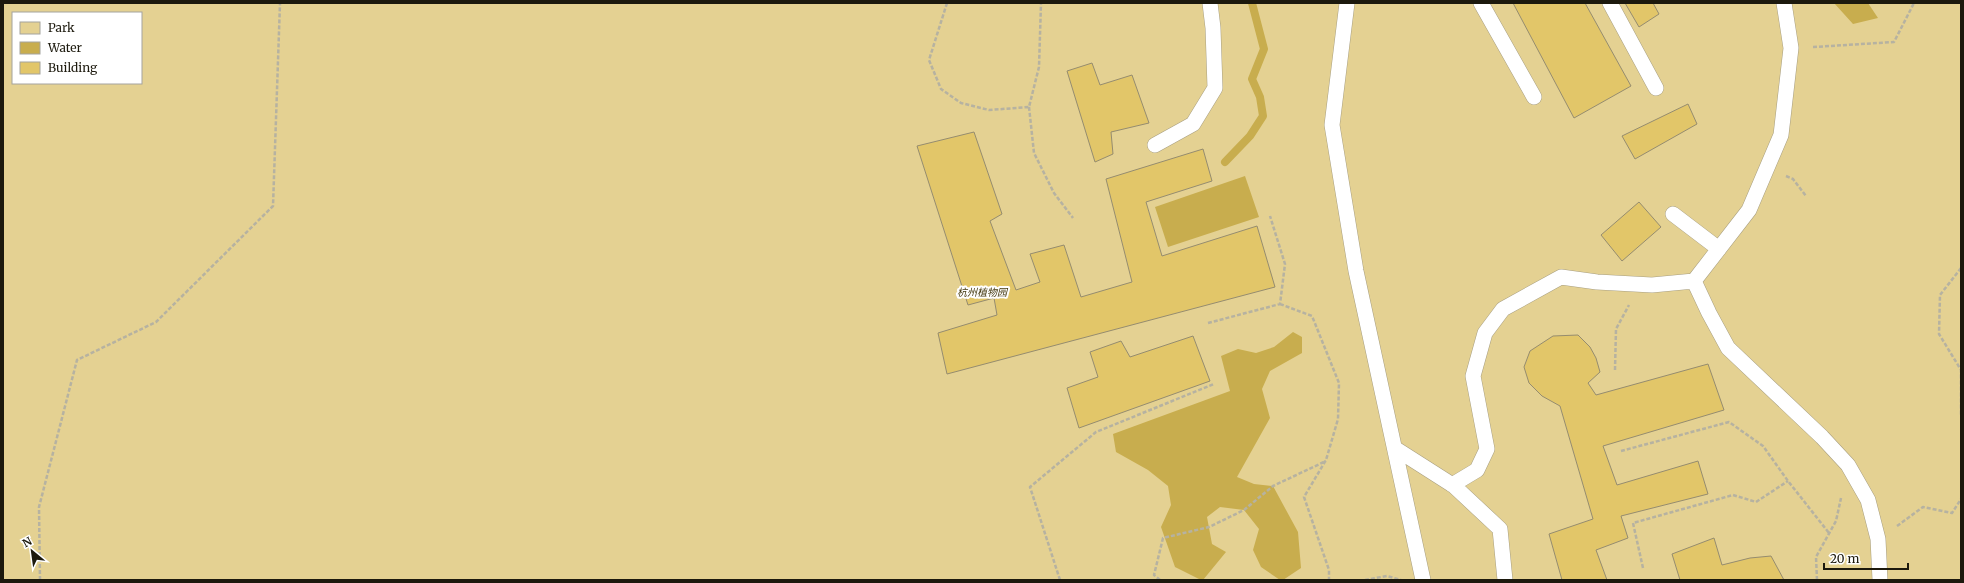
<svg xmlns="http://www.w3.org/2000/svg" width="1964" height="583" font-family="Merriweather,'Noto Sans SC',serif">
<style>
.green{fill:#e4d192;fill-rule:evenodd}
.water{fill:#c8ad4e}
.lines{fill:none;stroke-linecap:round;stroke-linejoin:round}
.stream{stroke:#c8ad4e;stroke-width:8}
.building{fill:#e2c669;stroke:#958c6f}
.service-casing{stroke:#a89f81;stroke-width:16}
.path{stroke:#b6b2a1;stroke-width:2.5;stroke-dasharray:4 2;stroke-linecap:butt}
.service{stroke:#fff;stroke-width:15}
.labels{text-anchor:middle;stroke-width:4;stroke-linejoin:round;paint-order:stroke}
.park-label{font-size:10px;font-style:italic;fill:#43380f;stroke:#fff}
</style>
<rect width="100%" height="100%" fill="#fef9e6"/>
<path class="green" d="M3 3H1961V580H3ZM13 13H141V83H13Z"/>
<path class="water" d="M1834 3H1868L1878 18 1853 24Z
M1245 176 1259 217 1168 247 1155 207Z
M1293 332 1302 337V353L1270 371 1262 389 1270 418 1237 477 1254 484 1273 486 1298 532 1301 568 1283 580H1280L1261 567 1253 550 1259 529 1244 510 1220 507 1207 517 1212 544 1226 552 1203 580H1201L1175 567 1161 527 1171 505 1168 486 1148 470 1116 452 1113 434 1230 391 1221 356 1238 349 1256 353 1274 347Z"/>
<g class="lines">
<path class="stream" d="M1225 162 1250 136 1263 116 1260 97 1252 79 1264 49 1252 3"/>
</g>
<path class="building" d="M1513 3H1585L1631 86 1574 118Z
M1625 3H1653L1659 14 1639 27Z
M1092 63 1100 85 1132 75 1149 123 1111 132 1113 154 1095 162 1067 71Z
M1688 104 1697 124 1635 159 1622 136Z
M974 132 1002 214 990 221 1016 290 1040 282 1030 254 1064 245 1081 297 1132 282 1106 179 1203 149 1212 181 1146 202 1162 256 1257 226 1275 287 947 374 938 333 997 315 994 298 968 305 917 146Z
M1639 202 1661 227 1622 261 1601 235Z
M1578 335 1590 347 1596 358 1600 372 1588 383 1596 395 1708 364 1724 410 1603 446 1617 485 1698 461 1708 494 1621 516 1628 538 1596 550 1607 580H1562L1549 534 1593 519 1560 406 1542 396 1529 383 1524 367 1530 351 1553 336Z
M1193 336 1210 381 1079 428 1067 388 1098 377 1090 352 1121 341 1130 357Z
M1714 538 1722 565 1750 558 1771 556 1784 580H1680L1672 554Z"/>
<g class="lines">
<defs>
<path id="service" d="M1347 3 1332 125 1356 271 1423 580
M1481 3 1534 97
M1610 3 1656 88
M1155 145 1193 124 1215 88 1213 28 1210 3
M1673 214 1719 249
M1694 281 1709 313 1728 348 1822 437 1848 465 1868 500 1878 539 1880 580
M1396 449 1454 486 1500 529 1505 580
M1452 485 1477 470 1487 449 1473 376 1485 333 1503 309 1561 277 1597 282 1652 285 1694 281 1749 210 1781 135 1791 48 1784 3"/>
</defs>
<use href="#service" class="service-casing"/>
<path class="path" d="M947 3 929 60 941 89 961 103 989 110 1029 107 1039 67 1041 3
M1813 47 1894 42 1914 3
M1029 107 1034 153 1054 193 1073 218
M1786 176 1793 179 1806 196
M1961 268 1940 295 1939 334 1961 370V415
M1280 304 1312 316 1339 383 1338 419 1326 460 1304 497 1329 570V580
M1208 323 1280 304 1285 264 1270 216
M1615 370 1616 329 1629 305
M1621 451 1729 422 1763 446 1788 481 1829 533
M1897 526 1923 507 1952 513 1961 499
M1643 568 1633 523 1733 495 1756 502 1788 481
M40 580 39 507 77 360 156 322 273 206 280 3
M1060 580 1030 487 1096 432 1214 384
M1160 580 1154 575 1163 538 1209 527 1244 510 1273 486 1326 461
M1365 580 1387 576 1401 580
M1817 580 1816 557 1836 521 1841 498"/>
<use href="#service" class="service"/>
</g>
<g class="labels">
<g class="park-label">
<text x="982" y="296">杭州植物园</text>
</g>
</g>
<rect width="1964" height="583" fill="none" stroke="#1c190d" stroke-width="8"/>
<rect x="12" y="12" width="130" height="72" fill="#ffffff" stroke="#a4a39e"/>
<rect x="20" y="22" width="20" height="12" fill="#e4d192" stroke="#a4a39e"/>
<text x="48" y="32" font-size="12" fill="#1c190d">Park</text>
<rect x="20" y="42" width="20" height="12" fill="#c8ad4e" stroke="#a4a39e"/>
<text x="48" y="52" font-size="12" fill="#1c190d">Water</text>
<rect x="20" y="62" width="20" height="12" fill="#e2c669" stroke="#a4a39e"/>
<text x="48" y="72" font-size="12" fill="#1c190d">Building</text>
<g transform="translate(32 551) rotate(331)" stroke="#ffffff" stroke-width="3" paint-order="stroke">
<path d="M0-3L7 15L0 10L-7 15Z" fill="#1c190d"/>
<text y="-6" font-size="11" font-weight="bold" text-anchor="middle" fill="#1c190d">N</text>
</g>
<path d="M1824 563v6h84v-6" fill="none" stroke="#1c190d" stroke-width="2"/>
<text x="1830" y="563" font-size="12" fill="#1c190d" stroke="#ffffff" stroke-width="3" paint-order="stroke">20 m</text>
</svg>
